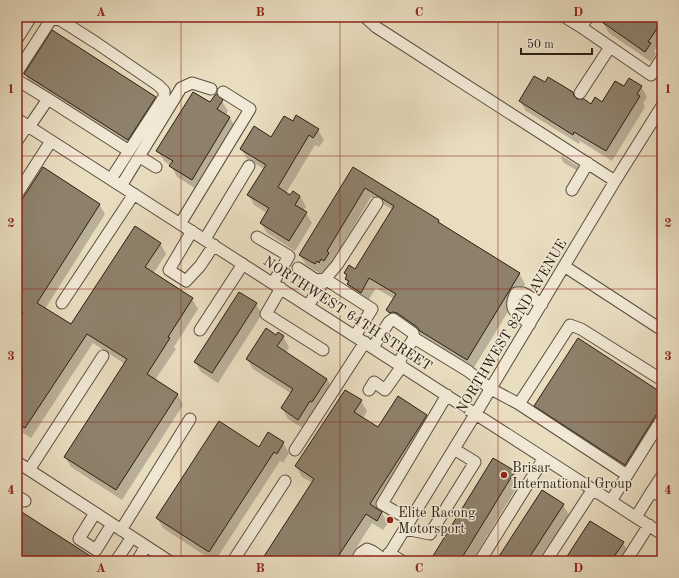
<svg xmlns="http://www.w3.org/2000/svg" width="679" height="578" font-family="'Old Standard TT',serif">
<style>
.shadow{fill:#0003}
.building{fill:#8e816c;stroke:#2b1e12}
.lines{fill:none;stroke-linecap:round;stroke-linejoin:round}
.minor-casing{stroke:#5a4e3e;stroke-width:13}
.minor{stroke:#f1e9d6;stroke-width:11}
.grid{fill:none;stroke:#8f2418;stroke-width:1;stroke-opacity:0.55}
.poi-dot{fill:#8f2418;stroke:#f1e9d6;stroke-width:1.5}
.labels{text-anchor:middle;stroke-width:3;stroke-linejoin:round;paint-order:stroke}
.street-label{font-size:14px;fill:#2b1e12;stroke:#f1e9d6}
.poi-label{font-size:14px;fill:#2b1e12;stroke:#f1e9d6;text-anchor:start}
.neatline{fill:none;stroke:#8f2418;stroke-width:1.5}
.grid-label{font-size:13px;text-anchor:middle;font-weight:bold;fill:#8f2418}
</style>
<rect width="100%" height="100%" fill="#e9ddc0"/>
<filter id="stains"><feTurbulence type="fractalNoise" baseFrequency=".005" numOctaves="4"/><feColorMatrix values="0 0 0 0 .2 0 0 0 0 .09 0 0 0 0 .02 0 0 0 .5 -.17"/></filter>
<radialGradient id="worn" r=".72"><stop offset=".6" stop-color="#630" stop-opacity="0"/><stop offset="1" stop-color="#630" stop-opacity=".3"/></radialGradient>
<path class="shadow" d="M607 17H662V40L654 51 656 54 651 62 609 33 603 23Z
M25 74 155 98 161 108 134 150 31 84Z
M545 84 572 93 576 100 591 105 602 103 624 87H641L647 97 643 103 645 107 612 161 580 141 579 144 526 111 520 101Z
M222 101 228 111 226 115 230 118 236 128 198 190 177 177 171 166 164 161 158 151 210 104Z
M293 123 318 130 324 140 319 147 315 145 286 193 291 196H300L306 207 303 211 306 213 312 223 295 251 267 233 261 223 267 213 254 205 249 195 264 169 247 159 241 149 271 138Z
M562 156 578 166 580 172 564 163 561 158Z
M353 168 439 221 442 226 519 273 525 284 473 369 427 341 424 338 404 323 393 321 387 310 394 299 376 288 367 302 354 295 348 284 346 279 347 277 345 273 356 270 393 210 371 197 333 261 335 264 325 272 323 271 321 274 306 265 300 255Z
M99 204 105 214 45 309 71 326 160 243 166 254 153 274 192 299 198 309 174 347 176 349 155 380 178 395 183 405 122 500 71 467 65 457 125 364 93 343 31 438 17 429V323L21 317 17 314V208Z
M239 293 256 304 262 314 218 383 201 372 195 362Z
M276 336 283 337 289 347 286 353 327 379 333 390 304 429 288 419 282 408 292 394 253 369 247 359Z
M662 394V425L631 475 541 416 535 406Z
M361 401 367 411 363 418 378 429 426 416 432 426 378 511 382 513 388 523 383 530 372 523 348 561H262L313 483 302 477 296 466Z
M283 443 289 453 283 463 280 461 215 561H213L163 528 157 518 260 448Z
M493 459 514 472 520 482 472 561H436L434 556Z
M563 505 569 515 539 561H497Z
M623 543 629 553 624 561H565Z
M646 558 651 561H644Z"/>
<path class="building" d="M605 17H662V21L648 42 651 43 645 52 602 22Z
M52 30 156 97 128 140 24 74Z
M534 76 545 82 548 77 573 92 574 96 577 99H584L591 104 595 97 602 102 615 81 624 86 629 78 642 86 637 94 640 96 606 151 574 132 573 135 519 101Z
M193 92 210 102 215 95 217 94 223 100 217 109 230 117 192 180 169 166 173 161 156 151Z
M296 115 319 129 313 138 309 135 278 187 290 195 293 191 300 196 295 205 307 212 289 241 260 223 269 208 247 195 266 165 240 149 254 126 271 137 284 116 293 121Z
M43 167 100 204 37 303 71 324 135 226 161 243 145 267 193 298 168 337 170 338 147 374 178 394 116 490 64 457 127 359 87 334 25 428 17 423V321L23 312 17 308V204L23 198Z
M353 167 439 220 438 222 520 273 467 360 420 331 417 327 397 313 393 312 390 313 386 310 396 294 369 278 361 293 347 284 349 281 345 279 347 275 344 273 349 265 355 269 394 206 365 188 327 251 329 253 324 261 321 259 319 263 317 261 315 264 299 255Z
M239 292 257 303 212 373 194 362Z
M266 328 276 335 278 332 284 336 277 346 327 379 312 402 310 401 298 420 281 408 293 389 246 359Z
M578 338 662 393V410L656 415 625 465 534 406Z
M345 390 362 400 354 412 378 427 398 396 427 415 370 504 382 512 377 521 366 514 335 561H261L314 479 295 466Z
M219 421 259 447 268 432 284 442 277 454 274 452 209 552 156 518Z
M493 458 515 471 460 561H440L433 556Z
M542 490 564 504 527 561H496Z
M17 509 98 561H17Z
M590 521 624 542 611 561H564Z"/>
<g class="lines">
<defs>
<path id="minor" d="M365 17 376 27 615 181
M565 17 581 27
M588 17 581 27 651 75 662 58
M17 39 31 17
M17 72 50 21 55 18 62 21 95 42 158 85 164 91V97L129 151
M17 80 48 99
M580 93 610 47
M17 119 662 534
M29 127 48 99 129 151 111 179
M17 141 27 126
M140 157 156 167
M121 186 181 88 192 83 211 89
M572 190 588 163
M17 194 51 141
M180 224 250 109 223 92
M192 231 169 270 186 281 200 266 214 245
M257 237 289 256 273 283
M205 239 249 166
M564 266 662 330
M298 268 316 280 325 279 337 265 377 203
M281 288 266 314 323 350
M62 303 134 194
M308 306 325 279 372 309 355 336
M530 324C517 314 507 310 516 293H523L542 304
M200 330 243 264
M373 347 389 322 393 319 413 333 414 338
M398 363 414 338 468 371 491 389 519 404 570 325 581 329 662 380
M369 390 374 382 385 390 402 366
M519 404 627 475
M295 450 365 342
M17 462 169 561
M29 470 103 356
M652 491 662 476
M17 496 25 501
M611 501 662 419
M95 513 79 539 96 550 112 524
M636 517 652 491 662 497
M410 520 382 504 447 395
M405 529 430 534 475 462 454 449
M121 530 190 419
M389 553 402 561
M116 561 132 537
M137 561 146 546
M233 561 285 481
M356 561 361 553 367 549 372 551 385 560
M385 561 476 413 615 181 662 106
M480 561 544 458
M546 561 593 489
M626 561 649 525"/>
</defs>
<use href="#minor" class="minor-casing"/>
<use href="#minor" class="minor"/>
</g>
<path class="grid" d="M181 17V561M340 17V561M498 17V561M17 156H662M17 289H662M17 422H662"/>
<g class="poi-dot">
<circle cx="504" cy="475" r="4"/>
<circle cx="390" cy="520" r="4"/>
</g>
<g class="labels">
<g class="street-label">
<text transform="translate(348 313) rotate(33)" y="5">NORTHWEST 64TH STREET</text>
<text transform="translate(511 326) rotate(-59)" y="5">NORTHWEST 82ND AVENUE</text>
</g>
<g class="poi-label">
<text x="512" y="472">Brisar<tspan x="512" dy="16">International Group</tspan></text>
<text x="398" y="517">Elite Racong<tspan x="398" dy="16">Motorsport</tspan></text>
</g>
</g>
<rect width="679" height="578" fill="none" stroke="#e9ddc0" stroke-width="44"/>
<path d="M521 48v6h71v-6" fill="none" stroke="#2b1e12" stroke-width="2"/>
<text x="527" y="48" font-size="12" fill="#2b1e12" stroke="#f1e9d6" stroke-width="3" paint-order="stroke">50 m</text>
<rect x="22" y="22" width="635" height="534" class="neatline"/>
<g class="grid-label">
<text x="101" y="16">A</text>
<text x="260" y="16">B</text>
<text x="419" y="16">C</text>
<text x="578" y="16">D</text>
<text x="11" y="93">1</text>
<text x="668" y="93">1</text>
<text x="11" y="227">2</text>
<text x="668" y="227">2</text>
<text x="11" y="360">3</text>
<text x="668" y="360">3</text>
<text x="11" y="494">4</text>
<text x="668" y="494">4</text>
<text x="101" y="572">A</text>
<text x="260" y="572">B</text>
<text x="419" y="572">C</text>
<text x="578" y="572">D</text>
</g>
<rect width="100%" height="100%" filter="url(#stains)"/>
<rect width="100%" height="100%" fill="url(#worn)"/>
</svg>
